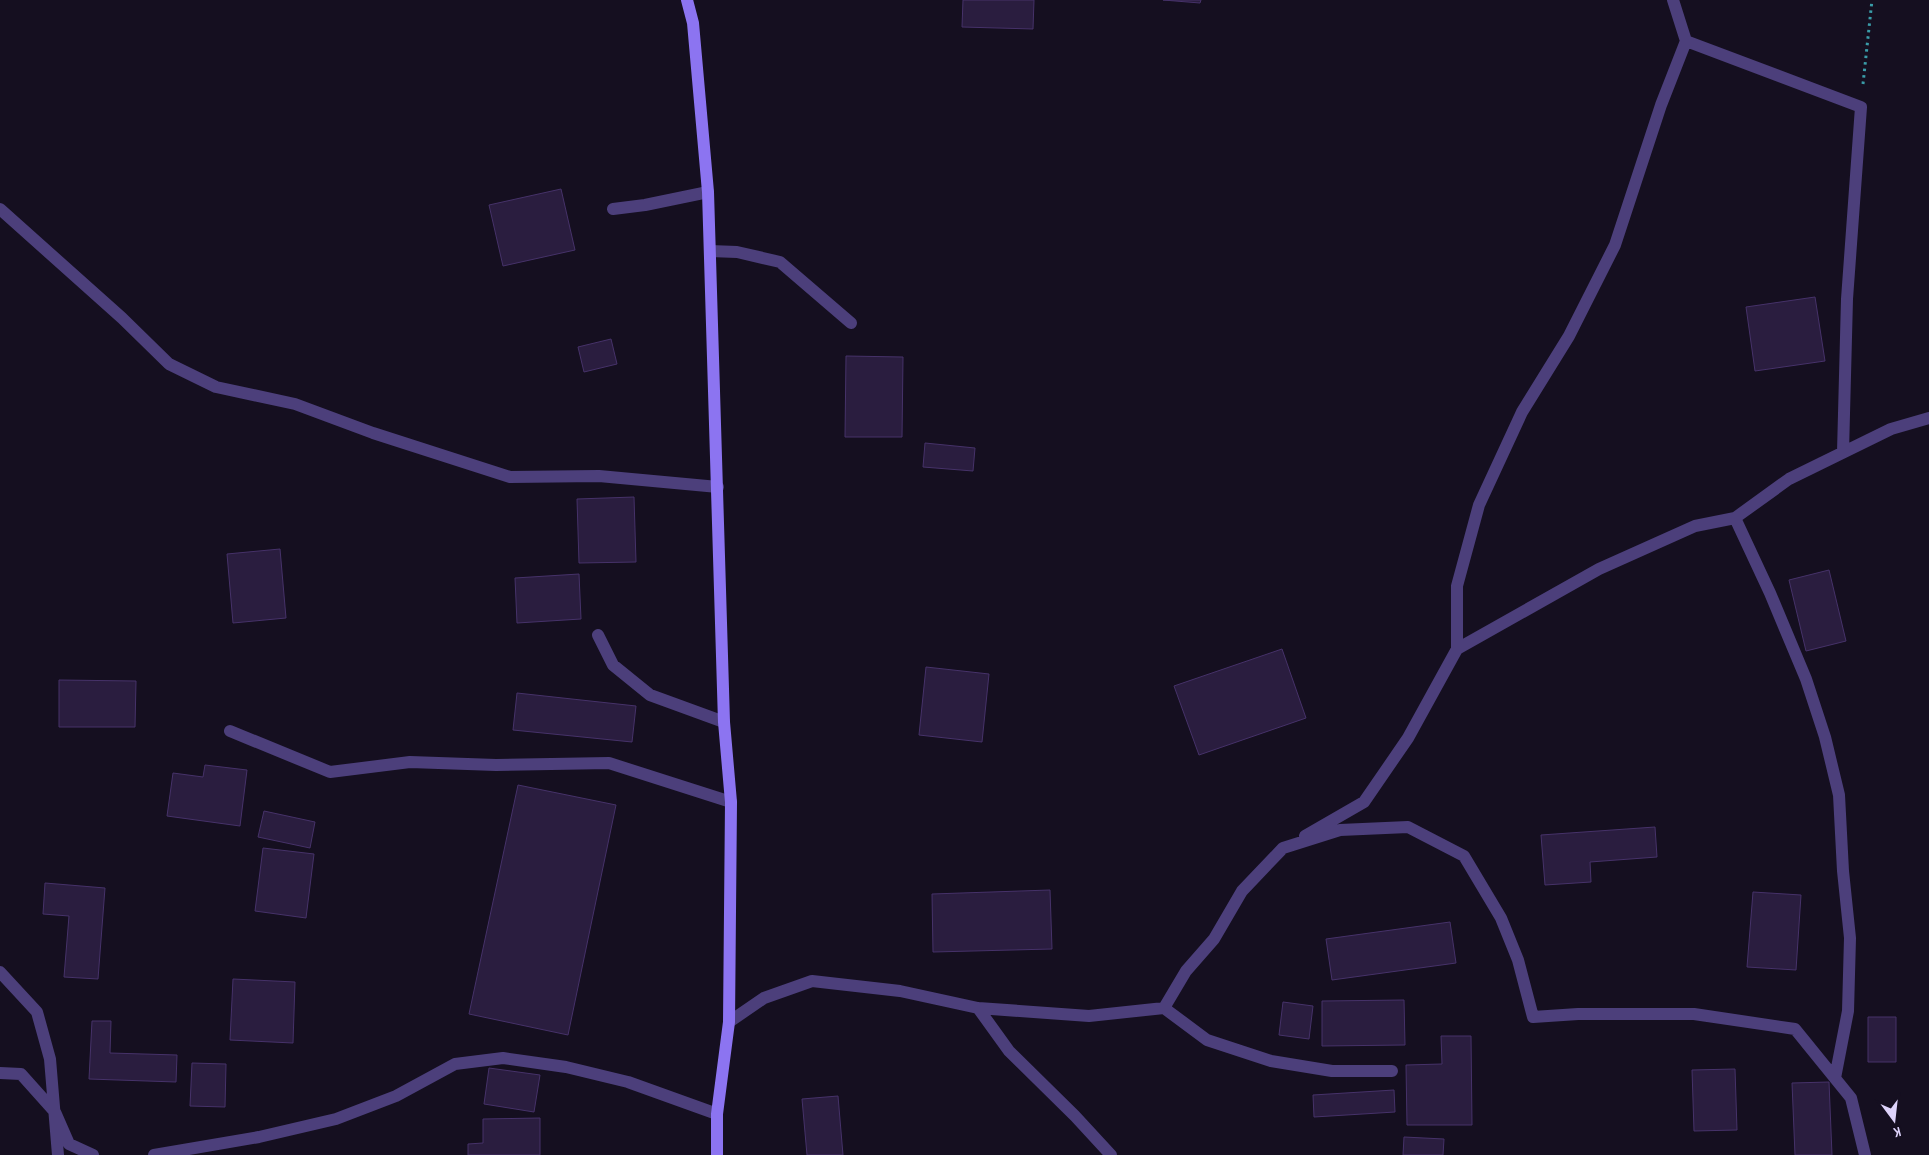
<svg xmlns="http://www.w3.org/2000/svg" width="1929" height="1155" font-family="'Sofia Sans Condensed',sans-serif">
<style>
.building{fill:#2a1d3f;stroke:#463269}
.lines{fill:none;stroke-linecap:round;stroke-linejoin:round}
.path{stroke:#3a9ca8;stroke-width:3;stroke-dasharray:2.5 4;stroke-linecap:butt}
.minor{stroke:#4c3f7b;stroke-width:12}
.secondary{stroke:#8c74f1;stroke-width:12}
</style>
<rect width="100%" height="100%" fill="#150f20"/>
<path class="building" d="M963 0H1034L1033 29 962 27Z
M1163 0H1201L1200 3Z
M561 189 575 250 503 266 489 205Z
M1815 297 1825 361 1755 371 1746 307Z
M611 339 617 364 584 372 578 347Z
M846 356 903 357 902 437H845Z
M925 443 975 448 973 471 923 467Z
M634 497 636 562 579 563 577 499Z
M280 549 286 618 233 623 227 554Z
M1829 570 1846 641 1806 651 1789 580Z
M579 574 581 619 517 623 515 578Z
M1282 649 1306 718 1199 755 1174 686Z
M926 667 989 674 982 742 919 735Z
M59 680 136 681 135 727H59Z
M517 693 636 706 632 742 513 730Z
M205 765 247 770 240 826 167 816 173 773 203 777Z
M518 785 616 805 568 1035 469 1014Z
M264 811 315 822 310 848 258 837Z
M1655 827 1657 857 1590 862 1591 882 1545 885 1541 835Z
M263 848 314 854 306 918 255 911Z
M45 883 105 888 98 979 64 977 69 916 43 914Z
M1050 890 1052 949 933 952 932 894Z
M1753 892 1801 895 1796 970 1747 967Z
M1450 922 1456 963 1332 980 1326 939Z
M233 979 295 982 293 1043 230 1040Z
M1404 1000 1405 1045 1322 1046V1001Z
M1283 1002 1313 1006 1309 1039 1279 1035Z
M1868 1017H1896V1062H1868Z
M92 1021H111L110 1053 177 1055 176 1082 89 1079Z
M1441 1036H1471L1472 1125H1407L1406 1065 1442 1064Z
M192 1063 226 1064 225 1107 190 1106Z
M489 1068 540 1075 534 1112 484 1104Z
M1735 1069 1737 1130 1694 1131 1692 1070Z
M1829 1082 1832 1155H1795L1792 1083Z
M1394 1090 1395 1112 1314 1117 1313 1095Z
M838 1096 843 1155H807L802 1099Z
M540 1118V1155H468V1144L483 1143V1119Z
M1404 1137 1444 1139 1443 1155H1403Z"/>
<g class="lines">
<path class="path" d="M1863 84 1872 0"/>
<path class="minor" d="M1686 41 1861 107 1847 299 1843 452
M0 209 122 318 169 364 216 387 295 404 373 433 510 477 599 476 718 487
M613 209 645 205 708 192
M710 251 737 252 780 262 851 323
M1735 518 1770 593 1806 679 1825 737 1839 795 1843 871 1850 938 1848 1011 1835 1078
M598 635 613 665 650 695 724 722
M1457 649V586L1479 505 1522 412 1569 336 1615 245 1661 105 1686 41 1673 0
M230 731 330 772 410 762 496 765 609 763 731 802
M1305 836 1364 802 1408 738 1457 649 1599 569 1695 526 1735 518 1789 479 1891 429 1929 418
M0 972 37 1012 50 1059 58 1155
M978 1008 1009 1051 1075 1116 1111 1155
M1164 1008 1207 1040 1271 1061 1332 1071H1392
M729 1022 764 998 812 981 900 991 978 1008 1089 1016 1164 1008 1186 971 1214 939 1242 891 1283 848 1340 830 1408 827 1464 856 1501 918 1518 960 1533 1017 1578 1014H1694L1795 1029 1851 1098 1865 1155
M0 1073 21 1074 55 1112 69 1144 93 1155
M154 1155 259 1137 336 1119 396 1096 455 1064 503 1058 566 1067 628 1082 717 1114"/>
<path class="secondary" d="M687 0 693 23 708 192 724 722 731 802 729 1022 717 1114V1155"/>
</g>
<g transform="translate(1894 1120) rotate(165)" stroke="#150f20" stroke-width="4" paint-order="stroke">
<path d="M0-4L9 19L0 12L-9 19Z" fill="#ded3fb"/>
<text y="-8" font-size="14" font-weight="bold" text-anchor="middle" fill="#ded3fb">K</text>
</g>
</svg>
